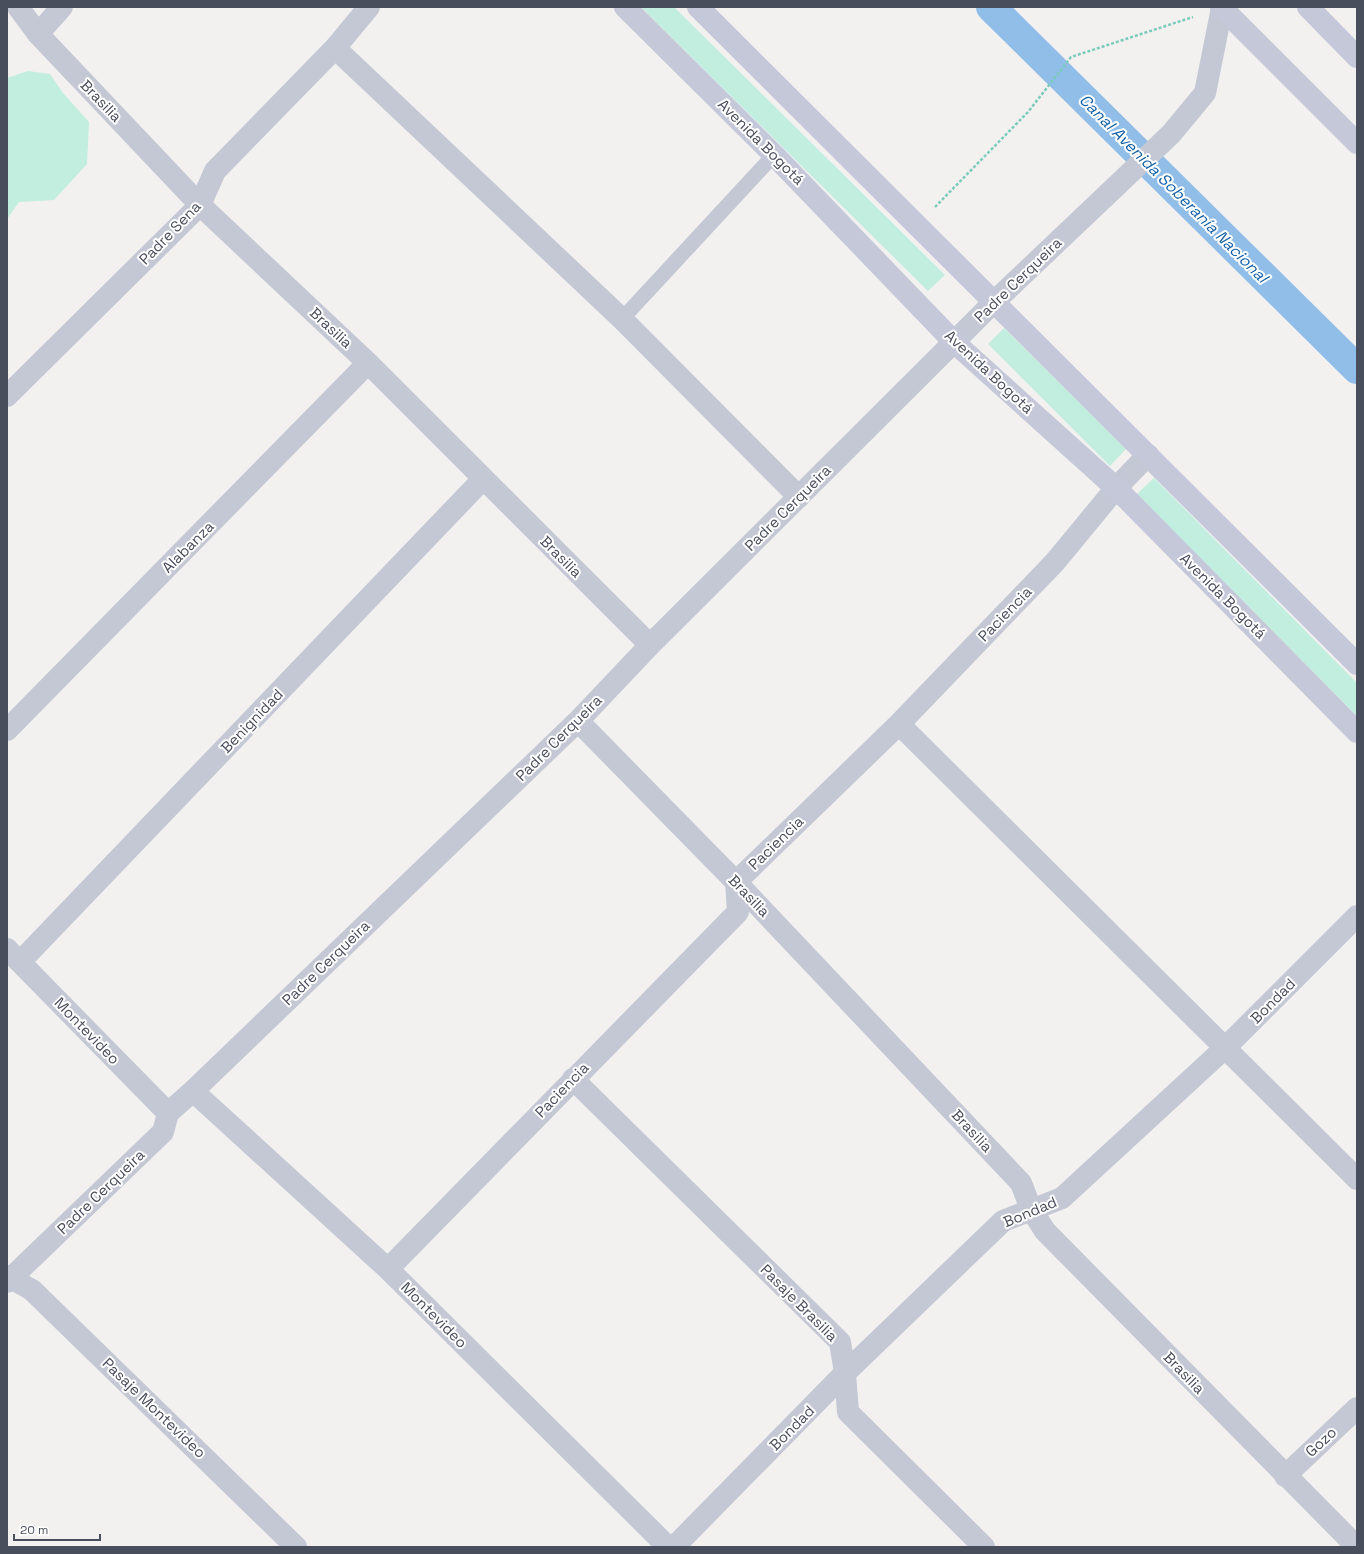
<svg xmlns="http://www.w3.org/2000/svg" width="1364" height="1554" font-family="'Space Grotesk',sans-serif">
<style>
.green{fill:#c1eede}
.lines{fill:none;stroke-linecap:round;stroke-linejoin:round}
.canal{stroke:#90bee9;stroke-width:30}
.path{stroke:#7acbb9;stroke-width:2.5;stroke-dasharray:3 2;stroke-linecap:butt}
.lane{stroke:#c4c8d4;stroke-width:15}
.street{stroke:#c4c8d4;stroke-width:22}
.secondary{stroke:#c4c8d8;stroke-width:22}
.labels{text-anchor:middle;stroke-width:4;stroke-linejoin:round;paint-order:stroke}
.street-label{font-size:15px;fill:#494e5d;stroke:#fff}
.water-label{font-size:16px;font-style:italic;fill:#1260a7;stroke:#fff}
</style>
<rect width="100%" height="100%" fill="#f2f1f0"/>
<path class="green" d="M641 7H674L945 275 928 291Z
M28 71 50 74 63 93 89 122 87 164 54 200 19 202 7 219V78Z
M1004 328 1126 449 1110 466 988 344Z
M1154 478 1357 683V716L1137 494Z"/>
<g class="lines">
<path class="canal" d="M991 7 1357 369"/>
<path class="path" d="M935 207 1028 112 1071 57 1193 17"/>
<path class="lane" d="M622 319 774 155"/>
<path class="street" d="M18 7 38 34 200 205 368 363 650 645
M38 34 62 7
M335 48 622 319 799 497
M7 396 200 205 215 171 335 48 369 7
M578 721 736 882 1021 1183 1031 1209 1045 1231 1357 1547
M899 724 1357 1179
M7 730 368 363
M7 949 168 1113
M20 962 483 479
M573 1079 840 1342 845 1373 848 1412 984 1547
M193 1091 388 1269 668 1547
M388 1269 738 912 736 882 899 724 1055 562 1116 488 1148 455
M7 1276 32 1290 296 1547
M7 1282 163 1132 168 1113 193 1091 578 721 650 645 994 302 1171 134 1205 93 1222 8
M1285 1476 1357 1408
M674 1547 845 1373 1003 1221 1062 1198 1226 1047 1357 916"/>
<path class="secondary" d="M625 7 774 155 955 343 1116 488 1357 732
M698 7 1357 664
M1221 7 1357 143
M1308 7 1357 57"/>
</g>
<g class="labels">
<g class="street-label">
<text transform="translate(101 101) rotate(46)" y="5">Brasilia</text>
<text transform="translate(761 142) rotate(45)" y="5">Avenida Bogotá</text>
<text transform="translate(170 233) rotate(-46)" y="5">Padre Sena</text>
<text transform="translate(1018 280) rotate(-44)" y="5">Padre Cerqueira</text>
<text transform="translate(331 328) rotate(43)" y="5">Brasilia</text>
<text transform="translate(989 372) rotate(43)" y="5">Avenida Bogotá</text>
<text transform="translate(788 508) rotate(-45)" y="5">Padre Cerqueira</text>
<text transform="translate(188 547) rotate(-45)" y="5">Alabanza</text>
<text transform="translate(561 557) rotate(45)" y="5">Brasilia</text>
<text transform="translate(1223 596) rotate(45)" y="5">Avenida Bogotá</text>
<text transform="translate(1005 614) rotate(-46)" y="5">Paciencia</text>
<text transform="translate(252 721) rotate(-46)" y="5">Benignidad</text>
<text transform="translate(559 738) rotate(-45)" y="5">Padre Cerqueira</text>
<text transform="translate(776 843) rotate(-44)" y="5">Paciencia</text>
<text transform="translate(749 896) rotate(46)" y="5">Brasilia</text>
<text transform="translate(326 963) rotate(-44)" y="5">Padre Cerqueira</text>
<text transform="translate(1273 1001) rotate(-45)" y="5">Bondad</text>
<text transform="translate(87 1031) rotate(46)" y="5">Montevideo</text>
<text transform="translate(562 1090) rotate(-46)" y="5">Paciencia</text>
<text transform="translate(972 1131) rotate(47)" y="5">Brasilia</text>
<text transform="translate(101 1192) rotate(-44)" y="5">Padre Cerqueira</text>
<text transform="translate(1030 1212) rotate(-23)" y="5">Bondad</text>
<text transform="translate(799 1303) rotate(45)" y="5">Pasaje Brasilia</text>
<text transform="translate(434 1315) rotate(45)" y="5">Montevideo</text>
<text transform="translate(1184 1373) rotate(46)" y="5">Brasilia</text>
<text transform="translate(154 1408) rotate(44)" y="5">Pasaje Montevideo</text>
<text transform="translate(792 1428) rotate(-45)" y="5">Bondad</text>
<text transform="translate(1321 1442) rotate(-43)" y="5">Gozo</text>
</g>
<g class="water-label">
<text transform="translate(1174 188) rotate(45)" y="6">Canal Avenida Soberanía Nacional</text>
</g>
</g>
<rect width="1364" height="1554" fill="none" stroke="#494e5d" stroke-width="16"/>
<path d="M14 1534v6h86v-6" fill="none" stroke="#494e5d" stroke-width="2"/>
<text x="20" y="1534" font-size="12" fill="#494e5d" stroke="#ffffff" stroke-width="3" paint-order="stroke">20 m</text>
</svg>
